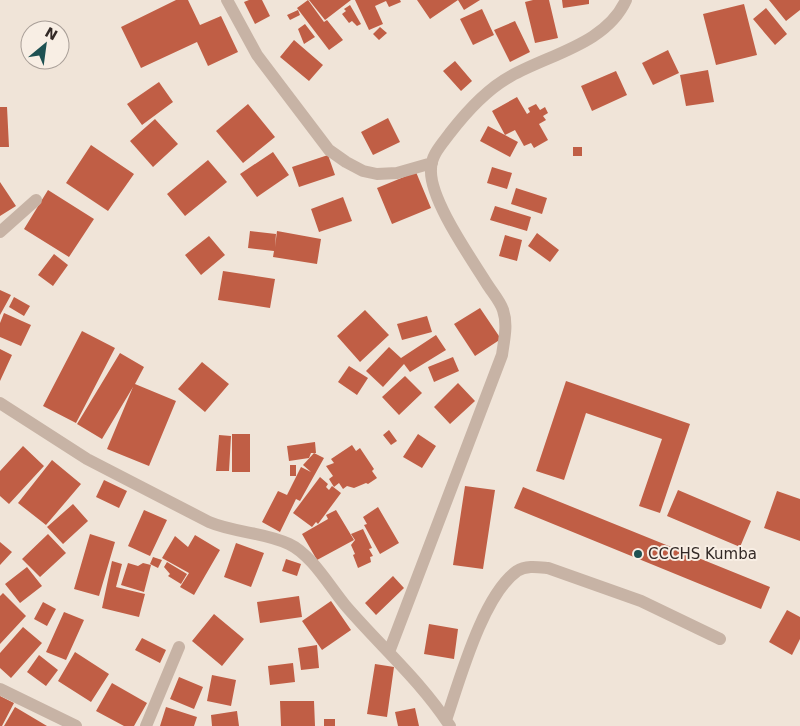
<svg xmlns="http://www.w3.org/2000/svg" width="800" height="726" font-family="'DejaVu Sans',sans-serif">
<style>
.building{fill:#c05e45}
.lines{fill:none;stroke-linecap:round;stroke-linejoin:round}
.minor{stroke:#c7b3a5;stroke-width:12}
.poi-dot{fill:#1e5152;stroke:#f8eee4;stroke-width:2}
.labels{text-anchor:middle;stroke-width:4;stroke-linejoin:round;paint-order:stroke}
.poi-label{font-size:15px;fill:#332926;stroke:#f8eee4;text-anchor:start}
</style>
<rect width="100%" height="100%" fill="#f0e4d8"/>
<path class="building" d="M176 0H188L200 25 221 16 238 52 208 66 197 42 141 68 121 27Z
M249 0H262L270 16 255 24 244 2Z
M308 0 324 22 327 20 343 40 329 50 297 8Z
M309 0H351L325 20Z
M355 0H400L401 2 389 7 386 1 375 6 383 24 369 30Z
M417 0H480L464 10 458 0 430 19Z
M533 0H549L558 38 535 43 525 2Z
M562 0H589V4L563 8Z
M769 0H800V10L786 21Z
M744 4 757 55 716 65 703 14Z
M350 5 361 24 357 26 352 21 349 23 342 14 346 11 344 9Z
M766 8 787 34 775 45 753 19Z
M482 9 494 35 473 45 460 19Z
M298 10 300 15 290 20 287 15Z
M515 21 530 52 510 62 494 30Z
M305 24 315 37 304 44 298 29Z
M380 27 387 33 379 40 373 34Z
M294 40 323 65 309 81 280 57Z
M668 50 679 73 653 85 642 63Z
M455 61 472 81 461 91 443 71Z
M708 70 714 102 686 106 680 75Z
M616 71 627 95 592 111 581 86Z
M159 82 173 102 142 125 127 104Z
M517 97 527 114 530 112 528 108 536 104 540 110 545 107 548 113 543 116 546 120 539 124 548 140 534 148 531 143 524 146 515 130 505 135 492 111Z
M248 104 275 137 243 163 216 131Z
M0 107H7L9 147H0Z
M388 118 400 142 373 155 361 132Z
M155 119 178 144 153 167 130 141Z
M488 126 518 142 510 157 480 141Z
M91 145 134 174 108 211 66 183Z
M573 147H582V156H573Z
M273 152 289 175 257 197 240 174Z
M328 155 335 175 299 187 292 167Z
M208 160 227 182 185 216 167 194Z
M492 167 512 173 507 189 487 183Z
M416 172 431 208 392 224 377 188Z
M0 182 16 206 0 216Z
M516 188 547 198 542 214 511 204Z
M48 190 94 219 69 257 24 229Z
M343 197 352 221 319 232 311 209Z
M495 206 531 217 527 231 490 220Z
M250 231 276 234 275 247 277 231 321 239 317 264 273 257 274 251 248 248Z
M537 233 559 250 550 262 528 246Z
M505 235 522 240 517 261 499 256Z
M209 236 225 255 201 275 185 255Z
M54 254 68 265 53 286 38 275Z
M223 271 275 279 270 308 218 300Z
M0 290 11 295 0 315Z
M14 297 30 306 24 316 9 307Z
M480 308 501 339 475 356 454 324Z
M365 310 389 335 360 362 337 336Z
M4 313 31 325 21 346 0 337V323Z
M427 316 432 332 402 340 397 324Z
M82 331 115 348 76 423 43 406Z
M436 335 446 350 410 372 404 364 383 387 366 371 389 347 401 358Z
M0 349 12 355 0 381Z
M120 353 144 367 135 384 176 401 149 466 107 449 133 387 102 439 77 424Z
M453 357 459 371 434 382 428 367Z
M202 362 229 384 205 412 178 389Z
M349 366 368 378 357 395 338 382Z
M405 376 422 393 399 415 382 397Z
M566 381 690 424 660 513 639 506 662 439 586 413 564 480 536 471Z
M458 383 475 401 450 424 434 407Z
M389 430 397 441 391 445 383 435Z
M232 434H250V472H232Z
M418 434 436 446 422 468 403 457Z
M219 435 231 436 229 471H216Z
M315 442 316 453H311L309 458 289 461 287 446Z
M352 445 356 451 360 448 374 469 372 471 377 478 368 484 366 483 354 488 347 486 343 489 339 483 334 487 329 479 333 476 326 466 334 463 331 459Z
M23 446 44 466 9 504 0 496V471Z
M314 453 324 458 300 501 296 499 280 532 262 522 278 491 287 495 301 467 311 472 303 465Z
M52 460 81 484 46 525 18 503Z
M290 465H296V476H290Z
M320 477 328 484 326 487 329 490 332 486 341 493 318 524 316 522 312 527 293 513Z
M104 480 127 491 119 508 96 497Z
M465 486 495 490 483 569 453 565Z
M523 487 770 587 761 609 514 508Z
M678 490 751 521 740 547 667 516Z
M777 491 800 499V541L764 528Z
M73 504 88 521 63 544 47 527Z
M378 507 399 543 380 554 364 525 367 524 363 517Z
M144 510 167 520 150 556 128 546Z
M336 510 354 540 317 560 302 534 328 519 326 515Z
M363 529 372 548 369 549 373 556 370 557 371 562 358 568 353 555 355 554 351 545 355 540 351 534Z
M48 534 66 553 40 577 22 559Z
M90 534 115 542 99 596 74 589Z
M195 535 220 550 194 595 180 587 189 573 162 558 175 536 188 547Z
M0 542 12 552 0 565Z
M236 543 264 553 251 587 224 577Z
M153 557 162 560 158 568 150 564Z
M286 559 301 564 297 576 282 571Z
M112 561 122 564 116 587 145 594 139 617 102 608Z
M167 562 187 574 181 584 168 576 170 574 164 567Z
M128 563 138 566 143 563 151 565 144 592 121 585Z
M27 567 42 586 20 603 5 584Z
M393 576 404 588 376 615 365 603Z
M3 593 26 616 0 644V596Z
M299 596 302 617 260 623 257 602Z
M331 601 351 630 322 650 302 621Z
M43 602 56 609 47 626 34 619Z
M787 610 800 617V639L792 655 769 642Z
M64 612 84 620 66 660 46 652Z
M214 614 244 639 222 666 192 641Z
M429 624 458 629 454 659 424 654Z
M23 627 42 643 11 678 0 668V653Z
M142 638 166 650 160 663 135 650Z
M317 645 319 668 301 670 298 648Z
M75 652 109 674 91 702 58 681Z
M39 655 58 670 46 686 27 672Z
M293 663 295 682 270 685 268 666Z
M375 664 394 667 387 717 367 714Z
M212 675 236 680 231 706 207 701Z
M179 677 203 687 194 709 170 699Z
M112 683 147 703 134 726H124L96 711Z
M0 696 14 703 2 726H0Z
M280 701H314L315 726H281Z
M15 707 47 726H4Z
M166 707 197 717 194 726H160Z
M415 708 419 726H398L395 712Z
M237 711 239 726H212L211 715Z
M324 719H335V726H324Z"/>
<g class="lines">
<path class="minor" d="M227 0 257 55 329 150 346 162 363 171 377 174 397 173 432 163
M0 232 36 200
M0 403 87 459 209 522C235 533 264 532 289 544 311 554 330 587 345 605 381 647 419 679 450 726
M389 652 502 355C504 340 508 325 503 310 500 301 492 292 487 284 471 258 429 199 431 169 431 155 442 144 450 133 467 111 487 89 511 76 550 54 606 44 626 0
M0 689 76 726
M446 720C460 679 483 595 517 571 526 565 538 567 548 568L641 601 720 639
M146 726 179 647"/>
</g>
<circle class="poi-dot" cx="638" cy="554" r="5"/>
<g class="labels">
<g class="poi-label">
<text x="648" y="559">CCCHS Kumba</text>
</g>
</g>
<g transform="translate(45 45) rotate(29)"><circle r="24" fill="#f8eee4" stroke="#a99f98"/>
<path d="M0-4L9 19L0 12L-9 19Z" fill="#1e5152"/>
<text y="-8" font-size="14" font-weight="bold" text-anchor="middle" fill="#332926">N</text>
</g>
</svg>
